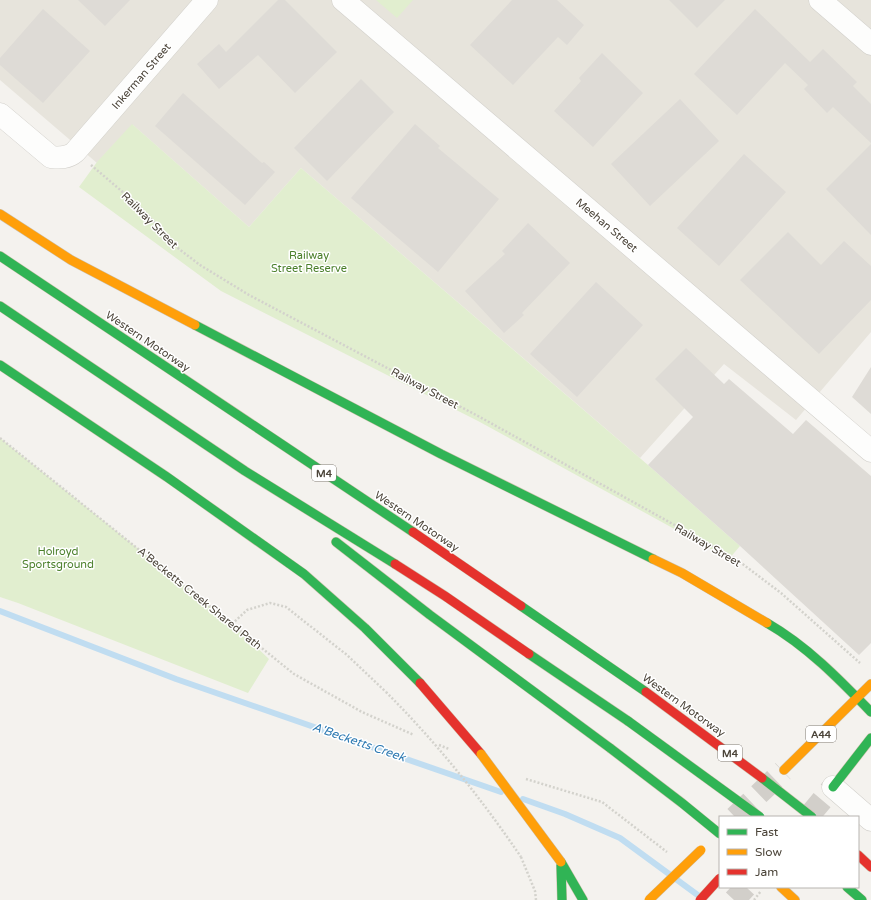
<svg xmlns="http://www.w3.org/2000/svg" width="871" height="900" font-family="'Varela Round',sans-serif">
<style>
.residential{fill:#e7e4dc}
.green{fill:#e1eecf}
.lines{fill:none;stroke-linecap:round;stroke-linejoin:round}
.stream{stroke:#c0ddf1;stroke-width:6}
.building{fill:#dedbd6}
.highway-tunnel{stroke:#d2cfca;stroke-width:22;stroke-dasharray:22 11;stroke-linecap:butt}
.street-casing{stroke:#d2d0cb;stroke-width:23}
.fast-casing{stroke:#ccbfa9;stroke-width:10}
.slow-casing{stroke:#ccbfa9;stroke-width:10}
.jam-casing{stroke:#ccbfa9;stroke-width:10}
.path{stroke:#d3d2cc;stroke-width:2.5;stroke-dasharray:2 2;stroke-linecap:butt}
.street{stroke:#fdfdfc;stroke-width:22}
.fast{stroke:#30b455;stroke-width:9}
.slow{stroke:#ff9f0a;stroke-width:9}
.jam{stroke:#e5322d;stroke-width:9}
.fast-bridge-casing{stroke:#ccbfa9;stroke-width:10;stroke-linecap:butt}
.slow-bridge-casing{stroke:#ccbfa9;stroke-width:10;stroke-linecap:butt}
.jam-bridge-casing{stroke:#ccbfa9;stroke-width:10;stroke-linecap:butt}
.path-bridge{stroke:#d3d2cc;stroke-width:2.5;stroke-dasharray:2 2;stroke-linecap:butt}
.fast-bridge{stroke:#30b455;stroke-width:9}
.slow-bridge{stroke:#ff9f0a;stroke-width:9}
.jam-bridge{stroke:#e5322d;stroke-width:9}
.labels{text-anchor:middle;stroke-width:3;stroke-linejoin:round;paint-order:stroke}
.shield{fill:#fff;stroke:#817c74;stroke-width:1}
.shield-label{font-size:10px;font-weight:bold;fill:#4b4439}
.street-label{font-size:11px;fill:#4b4439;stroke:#fff}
.park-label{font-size:11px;fill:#4a7f2a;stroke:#fff}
.water-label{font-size:12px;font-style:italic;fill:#2e7ab2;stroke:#fff}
</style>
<rect width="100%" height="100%" fill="#f4f2ee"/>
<path class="residential" d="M0 0H871V332L796 420 724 364 640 458 301 168 249 227 133 125 97 163 0 80Z"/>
<path class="green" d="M376 0H413L397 18Z
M132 124 249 227 301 168 648 465 740 546 729 559 478 421 221 291 79 187 97 162Z
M0 438 232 624 269 659 248 693 18 603 0 597Z"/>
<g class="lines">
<path class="stream" d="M0 611 176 679 501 792
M523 799 565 814 620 838 699 896"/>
</g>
<path class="building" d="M78 0H130L105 26Z
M278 0H285L337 52 295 93 258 55 219 89 197 64 219 44 226 52Z
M512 0H557L584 25 567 45 558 37 513 85 470 45Z
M669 0H725L697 28Z
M43 9 90 51 43 103 0 65V58Z
M755 9 810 62 823 49 857 82 853 86 871 104V143L833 107 827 113 804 89 808 85 785 63 737 115 694 74Z
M602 53 643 93 593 147 554 111 581 81 579 78Z
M361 79 394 112 327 181 294 148Z
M183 93 262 163 264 162 275 172 245 205 155 126Z
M680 99 719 141 650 206 611 164Z
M415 124 440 146 438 148 499 199 438 272 351 198Z
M871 144V235L826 189Z
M744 154 786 192 719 266 677 228Z
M528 223 570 263 522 313 524 315 504 333 465 291 505 254 502 251Z
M788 232 821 265 844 241 871 266V300L819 354 740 280Z
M596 282 643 325 577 397 530 354Z
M686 348 724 384 729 379 793 434 806 420 871 476V643L859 655 740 546 648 465 693 417 655 379Z
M871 367V414L852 397Z"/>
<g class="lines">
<path class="highway-tunnel" d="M735 817 783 771
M808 817 833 787
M734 900 746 887"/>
<defs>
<path id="street" d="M343 0 871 451
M820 0 871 44
M0 114 51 157C60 158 68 158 75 152L207 0
M833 787 871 820"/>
<path id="fast" d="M0 256 413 532
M0 306 245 471 395 564
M195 325 441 454 653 559
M0 365 167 477 304 574 365 628 420 683
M336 542 430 615 610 748
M521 606 646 692
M767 623C807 646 839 679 871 712
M529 654 628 721
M833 787 871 738
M561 862 583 900
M561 865 562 900
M847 887 862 900"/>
<path id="slow" d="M0 214 71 260 195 325
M653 559 682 573 767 623
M784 770 871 684
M781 887 795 900"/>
<path id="jam" d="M413 532 521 606
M395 564 445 596 529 654
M420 683 481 754
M858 855 871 867"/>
</defs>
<use href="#street" class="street-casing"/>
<use href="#fast" class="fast-casing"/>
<use href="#slow" class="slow-casing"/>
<use href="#jam" class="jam-casing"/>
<path class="path" d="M91 165 138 205 179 249 200 265 249 295 478 416 736 559 781 593 860 663
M0 438 294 674 362 712 414 735
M232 624 247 610 270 603 286 607 347 655 386 692
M439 745 449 749
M526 779 602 802 667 852
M521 857 535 891 536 900
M754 900 761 891"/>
<use href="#street" class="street"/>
<use href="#fast" class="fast"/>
<use href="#slow" class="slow"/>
<use href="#jam" class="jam"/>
<defs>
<path id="fast-bridge" d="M628 721 760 817
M610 748 682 803 720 834
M762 778 812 817"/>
<path id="slow-bridge" d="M481 754 561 862
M649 900 701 850"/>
<path id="jam-bridge" d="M646 692 762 778
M700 900 720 878"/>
</defs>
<use href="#fast-bridge" class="fast-bridge-casing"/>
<use href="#slow-bridge" class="slow-bridge-casing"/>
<use href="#jam-bridge" class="jam-bridge-casing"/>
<path class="path-bridge" d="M386 692C436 742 481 798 521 857"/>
<use href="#fast-bridge" class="fast-bridge"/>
<use href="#slow-bridge" class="slow-bridge"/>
<use href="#jam-bridge" class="jam-bridge"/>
</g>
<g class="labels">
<g class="shield">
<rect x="312" y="465" width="24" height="16" rx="3"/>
<rect x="806" y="726" width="30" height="16" rx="3"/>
<rect x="718" y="745" width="24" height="16" rx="3"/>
</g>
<g class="shield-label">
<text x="324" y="477">M4</text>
<text x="821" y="738">A44</text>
<text x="730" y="757">M4</text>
</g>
<g class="street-label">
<text transform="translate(141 76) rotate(-49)" y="4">Inkerman Street</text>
<text transform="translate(150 220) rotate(45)" y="4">Railway Street</text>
<text transform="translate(607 225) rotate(40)" y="4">Meehan Street</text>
<text transform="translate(148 341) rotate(34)" y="4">Western Motorway</text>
<text transform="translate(425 388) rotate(28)" y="4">Railway Street</text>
<text transform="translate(417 521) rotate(34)" y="4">Western Motorway</text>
<text transform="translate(708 545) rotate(30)" y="4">Railway Street</text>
<text transform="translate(200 598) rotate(39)" y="4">A'Becketts Creek Shared Path</text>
<text transform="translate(684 705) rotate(36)" y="4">Western Motorway</text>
</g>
<g class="park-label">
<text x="309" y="259">Railway<tspan x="309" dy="13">Street Reserve</tspan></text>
<text x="58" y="555">Holroyd<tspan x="58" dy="13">Sportsground</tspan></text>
</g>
<g class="water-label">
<text transform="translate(359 742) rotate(19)" y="4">A'Becketts Creek</text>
</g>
</g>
<rect x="719" y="816" width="140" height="72" fill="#ffffff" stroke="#b7b4b0"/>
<rect x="727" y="829" width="20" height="6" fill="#30b455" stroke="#b7b4b0"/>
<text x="755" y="836" font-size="12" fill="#4b4439">Fast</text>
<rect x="727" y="849" width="20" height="6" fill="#ff9f0a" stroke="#b7b4b0"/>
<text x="755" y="856" font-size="12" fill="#4b4439">Slow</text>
<rect x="727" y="869" width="20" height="6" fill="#e5322d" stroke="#b7b4b0"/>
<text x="755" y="876" font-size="12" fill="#4b4439">Jam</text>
</svg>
